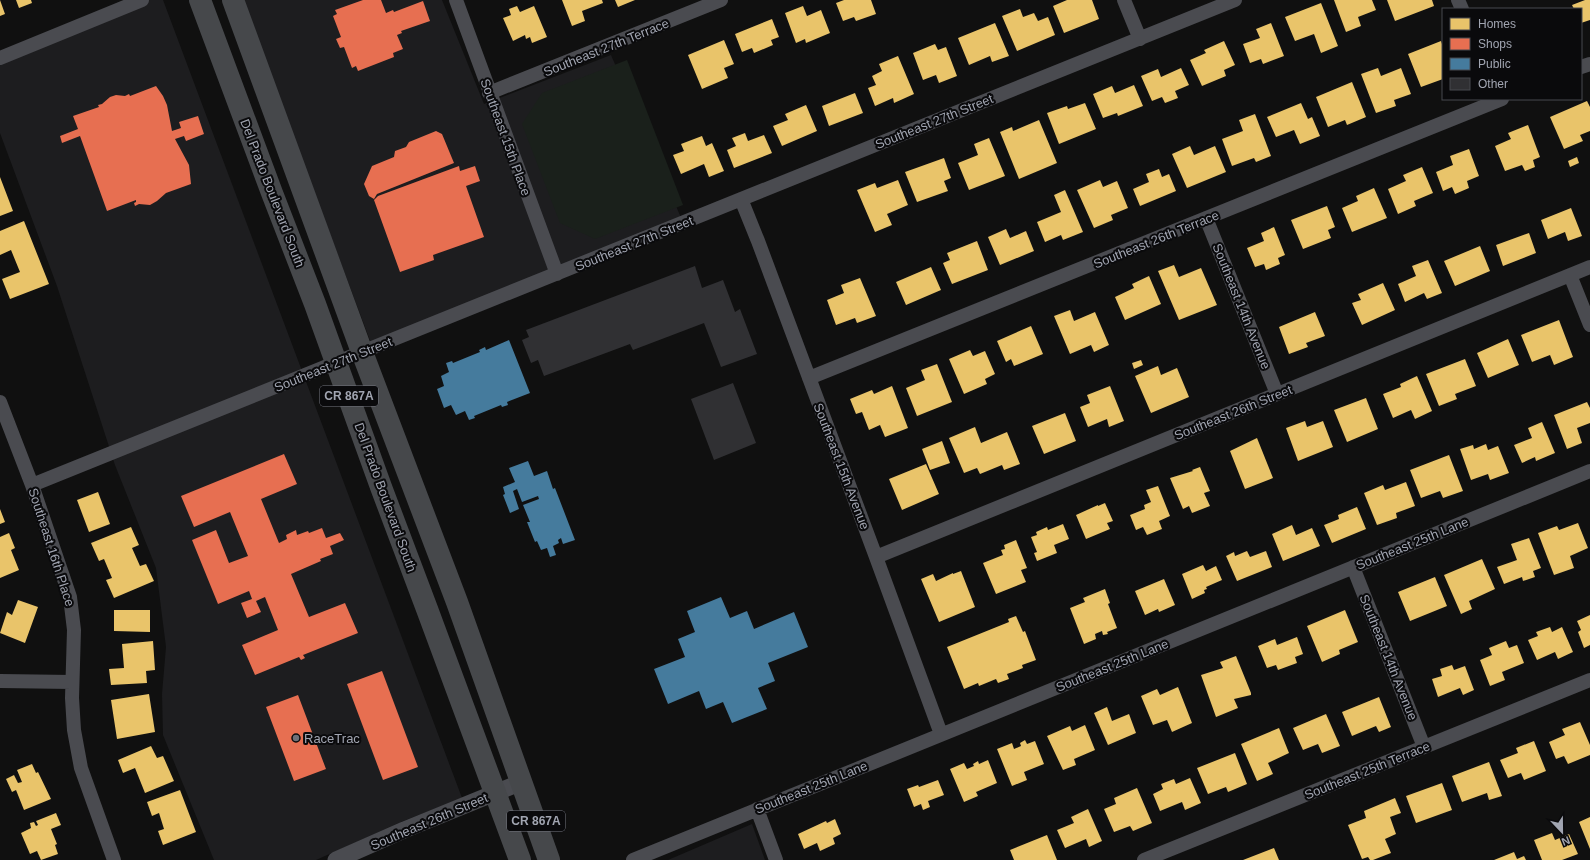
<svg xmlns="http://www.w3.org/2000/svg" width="1590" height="860" font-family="Helvetica,sans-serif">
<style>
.built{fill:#1d1d1f}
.green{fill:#1a201b}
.homes{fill:#e9c46a}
.shops{fill:#e76f51}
.public{fill:#457b9d}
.building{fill:#303033}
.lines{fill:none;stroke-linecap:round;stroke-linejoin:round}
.minor{stroke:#4a4b50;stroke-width:14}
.tertiary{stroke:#4a4b50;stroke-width:17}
.primary{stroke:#46484b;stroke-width:22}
.poi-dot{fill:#6e7179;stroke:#0a0a0c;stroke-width:1.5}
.labels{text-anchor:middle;stroke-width:4;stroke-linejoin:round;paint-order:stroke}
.shield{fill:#0a0a0c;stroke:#747680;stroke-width:1}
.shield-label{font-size:12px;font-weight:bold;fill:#a1a5b1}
.street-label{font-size:13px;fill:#a1a5b1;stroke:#0a0a0c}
.poi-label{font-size:13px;fill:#a1a5b1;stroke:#0a0a0c;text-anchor:start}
</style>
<rect width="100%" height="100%" fill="#101010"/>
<path class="built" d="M141 0H163L462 798 401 822 316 860H214L163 735 162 694 166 647 156 568 115 465 57 286 0 133V62Z
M242 0H442L484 104 611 55 685 227 374 351Z
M752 824 765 860H668Z"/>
<path class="green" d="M627 60 683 205 595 239 560 223 522 124 542 93Z"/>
<path class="homes" d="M0 0 5 14 0 16Z
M16 0H31L32 3 19 8Z
M562 0H602L603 3 582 11 585 21 572 26Z
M615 0H635L618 7Z
M844 0H871L876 14 856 21 854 17 843 21 836 3Z
M1067 0H1092L1099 19 1064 33 1053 6Z
M1334 0H1372L1376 10 1358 17 1361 26 1346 32Z
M1387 0H1432L1434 6 1395 21Z
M1585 0H1590V20L1581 23V9H1574L1572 5Z
M1321 3 1338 46 1321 53 1314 34 1295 41 1285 17Z
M517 6 520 12 534 6 547 37 532 43 530 37 526 39 525 35 513 41 503 18 511 15 509 9Z
M803 6 807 16 821 10 830 33 806 43 805 39 796 43 785 13Z
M1020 9 1023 17 1034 13 1038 21 1048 17 1055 35 1017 51 1002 16Z
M772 19 779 37 771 40 773 45 754 53 752 48 742 52 735 34Z
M995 23 1009 56 992 62 990 56 969 65 958 38Z
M1271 23 1284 56 1263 64 1261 59 1250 63 1243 44 1260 38 1256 29Z
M724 40 734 64 724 68 728 78 702 89 688 55Z
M1224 41 1235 65 1224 70 1226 76 1202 86 1190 60 1206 53 1204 50Z
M1441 41 1443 47V79L1421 87 1408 54Z
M935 44 938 50 946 47 957 76 939 83 936 75 923 80 913 53Z
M898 56 914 94 894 103 893 98 875 106 868 88 876 85 872 76 882 71 879 64Z
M1181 68 1189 85 1175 91 1178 98 1165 103 1162 97 1152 101 1141 76 1158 69 1161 77Z
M1378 68 1381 76 1401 68 1411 94 1394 100 1396 106 1376 113 1361 74Z
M1352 82 1366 117 1347 125 1345 120 1328 127 1316 97Z
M1134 85 1143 106 1118 116 1117 113 1103 118 1093 94 1112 86 1115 93Z
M855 93 863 113 829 126 822 106Z
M1587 101 1590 107V131L1580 135 1583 141 1564 149 1550 117Z
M1085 103 1096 129 1059 144 1047 113 1067 106 1068 109Z
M1301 103 1308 119 1312 117 1320 136 1300 144 1294 130 1276 137 1267 117Z
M806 105 817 131 782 146 773 126 788 120 785 114Z
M1255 114 1271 156 1256 162 1254 158 1232 166 1222 139 1243 131 1239 120Z
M1039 120 1057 163 1019 179 1000 132 1012 127 1013 131Z
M1528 125 1540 157 1533 160 1535 167 1525 171 1522 165 1505 171 1495 146 1511 139 1508 133Z
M745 133 748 141 764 135 772 153 734 168 727 150 736 146 732 138Z
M702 136 706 146 712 143 724 171 709 177 704 164 681 174 673 155 684 151 681 144Z
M989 138 1005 176 969 190 958 163 978 155 974 144Z
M1190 146 1194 155 1215 146 1226 172 1187 188 1172 154Z
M1469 149 1479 176 1467 181 1469 188 1455 194 1452 187 1443 191 1436 172 1453 165 1450 156Z
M1577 157 1579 163 1570 167 1568 161Z
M944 158 951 178 944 181 948 191 917 202 905 172Z
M1422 167 1433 193 1414 201 1416 206 1398 214 1388 189 1406 181 1403 175Z
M1159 169 1162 177 1169 174 1176 191 1140 206 1133 189 1149 182 1146 174Z
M0 177 13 211 0 216Z
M898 180 908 205 887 214 892 225 875 232 857 190 875 183 877 188Z
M1100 180 1103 187 1117 181 1128 208 1111 215 1113 220 1094 228 1077 190Z
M1374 188 1387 218 1352 232 1342 208 1358 201 1356 196Z
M1065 190 1083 232 1063 240 1061 235 1045 242 1037 222 1061 212 1054 195Z
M1327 206 1335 227 1328 230 1331 238 1303 249 1291 220Z
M1571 208 1582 236 1568 241 1565 232 1548 239 1541 220Z
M24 221 49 284 10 299 2 279 20 272 11 250 0 255V231Z
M1274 227 1285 255 1278 258 1280 264 1266 270 1264 264 1255 267 1247 248 1264 241 1261 233Z
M1006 229 1010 238 1026 231 1034 251 1000 265 988 237Z
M1529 233 1536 253 1503 266 1496 245Z
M977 241 988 270 952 284 943 263 950 260 947 253Z
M1480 246 1490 271 1455 286 1444 261Z
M1428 260 1442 293 1427 299 1424 293 1405 302 1398 284 1416 276 1412 266Z
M1174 265 1179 277 1201 268 1217 305 1179 320 1158 271Z
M931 267 941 290 906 305 896 282Z
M1149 276 1161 304 1125 320 1115 297 1134 288 1132 284Z
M860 278 876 316 857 323 855 318 836 325 827 300 844 293 841 285Z
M1383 283 1395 310 1362 325 1352 303 1361 300 1358 294Z
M1070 310 1074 321 1095 312 1109 345 1094 352 1091 345 1070 354 1054 316Z
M1315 312 1325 336 1306 343 1308 347 1289 354 1279 327Z
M1559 320 1573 357 1554 365 1550 355 1532 362 1521 335Z
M1031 326 1043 354 1014 366 1011 359 1006 362 997 341Z
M1508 339 1519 365 1488 378 1477 353Z
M970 350 973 356 985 351 995 374 985 379 987 384 964 394 949 359Z
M1465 359 1476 386 1455 394 1457 399 1439 406 1426 374Z
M1141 360 1143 365 1134 369 1132 363Z
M937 364 952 402 917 416 906 388 925 380 921 370Z
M1158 366 1161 375 1177 368 1189 397 1151 413 1135 376Z
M1417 376 1432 411 1415 419 1411 410 1393 418 1383 394 1401 387 1400 384Z
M892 386 908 428 885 437 880 425 869 430 862 412 856 414 850 399 872 390 874 394Z
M1110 386 1124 421 1109 427 1107 419 1088 427 1080 407 1090 403 1087 395Z
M1366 398 1378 429 1347 442 1334 410Z
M1587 402 1590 408V423L1577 428 1582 443 1567 449 1554 415Z
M1065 413 1076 441 1044 454 1032 426Z
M1305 421 1307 427 1323 421 1333 447 1298 461 1286 428Z
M1542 422 1555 453 1536 461 1535 457 1522 463 1514 445 1532 438 1528 428Z
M975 427 981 443 1007 432 1020 464 1004 470 1002 465 980 474 977 468 964 473 949 438Z
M1257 438 1273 478 1245 489 1230 451Z
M942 441 950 463 930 470 922 449Z
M1486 444 1488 450 1498 446 1509 473 1490 480 1488 474 1471 480 1460 449 1473 445 1474 449Z
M1449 455 1463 491 1443 498 1440 491 1421 498 1410 470Z
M926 464 939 494 902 510 889 479Z
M1200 467 1210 491 1204 493 1210 506 1192 513 1189 506 1183 509 1170 478 1193 471 1192 470Z
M1406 482 1415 506 1396 513 1397 518 1377 525 1364 493 1383 485 1385 490Z
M1158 486 1170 516 1159 521 1162 529 1147 535 1143 527 1136 530 1130 515 1145 509 1144 505 1151 502 1146 490Z
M98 492 110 524 89 532 77 500Z
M1105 503 1113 521 1107 523 1110 529 1086 539 1076 515 1098 505V506Z
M1357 507 1366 529 1332 543 1324 525 1339 519 1338 515Z
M0 509 5 522 0 524Z
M1578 523 1588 548 1570 556 1574 568 1554 575 1538 533 1557 526 1559 530Z
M1063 524 1069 539 1054 545 1057 553 1037 561 1034 553 1037 552 1031 537 1037 535 1036 532 1047 527 1048 530Z
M1292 525 1296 535 1312 528 1320 546 1283 561 1272 534Z
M131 527 139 545 132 548 140 566 146 564 154 581 114 598 106 580 112 578 104 559 99 561 91 543Z
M9 533 15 548 11 550 19 570 0 578V537Z
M1529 538 1541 568 1533 571 1535 577 1523 581 1522 577 1504 584 1497 567 1517 560 1511 544Z
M1016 540 1027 568 1021 570 1026 582 996 594 983 563 1003 555 1001 550 1005 549 1004 545Z
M1247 551 1250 557 1266 551 1272 567 1237 581 1226 556 1234 552 1235 556Z
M1482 559 1495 589 1469 601 1472 609 1461 614 1444 575Z
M1203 565 1206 571 1216 566 1222 580 1206 587 1207 589 1204 590 1205 593 1192 599 1182 574Z
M961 571 975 607 939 622 921 579 933 574 936 581 953 573V574Z
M1435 577 1447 606 1410 621 1398 592Z
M1164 579 1175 605 1159 612 1158 609 1145 615 1135 591Z
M1105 589 1110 603 1108 604 1117 628 1107 632 1108 634 1103 635 1102 631 1095 634 1096 639 1084 644 1070 608 1085 602 1083 598Z
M18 600 38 607 25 643 0 633 7 612 12 615Z
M114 610H150V632L114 631Z
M1345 610 1358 642 1339 650 1340 654 1322 662 1307 626Z
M1590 615V645L1584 648 1578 632 1581 630 1577 621Z
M1016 616 1023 632 1025 631 1036 660 1022 665 1023 668 1007 674 1009 679 998 683 996 679 979 686 978 683 964 689 947 647 1009 622 1008 619Z
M1550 627 1552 632 1562 627 1573 652 1558 659 1555 652 1537 660 1528 640 1538 636 1536 632Z
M1297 637 1303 654 1295 657 1297 663 1278 670 1276 665 1267 668 1258 646 1275 639 1277 645Z
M153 641 155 670 146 671 147 683 111 685 109 669 124 668 122 644Z
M1506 641 1509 648 1517 645 1524 663 1502 672 1505 680 1490 686 1480 660 1492 655 1489 648Z
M1236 656 1251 693V695L1234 699 1238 708 1216 717 1201 675 1223 668 1220 662Z
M1452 665 1454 670 1465 666 1474 690 1463 695 1460 688 1438 697 1432 679 1442 676 1440 669Z
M1178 687 1192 723 1172 732 1167 720 1153 725 1141 696 1157 689 1160 695Z
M149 694 155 732 117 739 111 700Z
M1379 697 1391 727 1379 732 1376 726 1352 736 1342 712Z
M1107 707 1112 721 1129 714 1136 733 1108 745 1094 713Z
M1326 714 1340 746 1322 753 1318 744 1303 750 1293 728Z
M1580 722 1590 745V755L1568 764 1564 756 1556 759 1549 742 1565 735 1562 729Z
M1085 725 1095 750 1074 759 1076 765 1063 770 1047 736 1070 726 1072 731Z
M1279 728 1289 753 1268 763 1273 774 1257 781 1241 744Z
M1025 740 1027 744 1035 741 1044 764 1024 772 1027 780 1012 786 997 749 1012 743 1014 749 1021 746 1020 743Z
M1534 741 1546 771 1524 780 1521 773 1508 778 1500 760 1518 753 1516 748Z
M151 746 157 758 163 756 174 781 145 793 135 768 123 773 118 760Z
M1235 753 1247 784 1228 792 1226 787 1208 794 1197 768Z
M988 760 997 783 976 792 978 796 964 802 950 769 964 763 967 769 974 766 973 764 978 761 979 764Z
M1489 762 1502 796 1489 800 1487 793 1462 802 1452 776Z
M32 764 36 773 38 772 51 799 24 810 16 790 12 792 6 779 14 775 18 783 22 782 17 770Z
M1190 778 1201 803 1185 810 1182 802 1160 811 1153 794 1163 789 1161 784 1174 779 1176 784Z
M938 780 944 795 928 801 930 807 923 810 921 804 914 807 907 789 918 785 919 787Z
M1442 783 1452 810 1416 823 1406 796Z
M1137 788 1152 823 1133 831 1130 826 1114 832 1104 809 1116 804 1114 798Z
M180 790 196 832 163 845 158 831 164 829 159 813 152 816 147 802Z
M1395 798 1401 813 1390 817 1396 834 1385 839 1391 853 1373 860H1370L1368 857 1362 859 1348 825 1366 818 1364 811Z
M1088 809 1102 841 1089 847 1086 839 1065 848 1057 830 1074 823 1071 817Z
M56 813 61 825 51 829 57 844 55 845 58 854 41 860 37 851 30 854 21 833 31 828 30 823 34 822 36 826 38 825 36 821Z
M1590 817V849L1579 822Z
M835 819 841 834 833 838 835 844 820 851 817 843 804 849 798 834 826 821 827 823Z
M1552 833 1555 840 1569 834 1578 854 1562 860H1542L1534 840Z
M1047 835 1057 860H1014L1010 850Z
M1274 848 1279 860H1243Z
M1514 852 1517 859 1524 856 1526 860H1494Z"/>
<path class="shops" d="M363 0H381L386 13 393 10 394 12 423 1 430 21 401 31 402 33 397 35 403 49 393 53 394 57 358 71 356 66 352 68 344 47 340 48 336 39 341 37 333 16 337 14 335 10Z
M156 86 163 96 167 105 172 131 181 128 179 122 198 116 204 134 186 141 184 136 175 139 189 165 191 184 166 193 157 201 150 205 139 204 135 206 134 203 136 202V200L107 211 80 136 62 143 60 136 78 129 73 116 99 107 98 105 102 104 110 97 116 95 125 96 129 94 130 96Z
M436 131 442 134 454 163 377 194 374 199 369 196 364 184 372 166 394 157 395 151 406 147 409 142Z
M459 166 460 171 475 166 480 181 466 186 484 237 433 255 434 260 400 272 374 200 378 196Z
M284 454 297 484 261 499 279 543 287 539 286 535 296 530 297 535 308 531 309 533 322 528 326 538 340 533 344 540 330 546 333 554 320 559 321 561 291 574 309 617 345 603 358 633 303 655 305 658 301 660 299 657 255 675 242 645 278 630 265 597 256 601 261 612 247 618 241 603 252 599 249 591 218 604 192 540 216 530 229 563 248 556 230 512 194 527 181 496Z
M382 671 418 767 383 780 347 684Z
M298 695 326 769 294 781 266 707Z"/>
<path class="public" d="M509 340 530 393 507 402 508 405 502 407 501 405 474 416 475 418 469 420 465 411 456 415 451 405 444 408 437 389 444 386 441 376 449 372 446 363 452 361 453 363 480 352 479 350 485 347 486 350Z
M528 461 534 476 547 471 553 489 555 488 575 540 563 544 561 538 558 540 559 543 553 546 556 555 550 557 547 548 541 550 537 541 535 542 527 522H530L523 505 539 499 538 496 522 502 517 489 513 491 519 509 510 513 503 495 505 494 503 487 515 482 509 468Z
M721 597 730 618 747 611 754 629 794 612 808 647 768 663 775 681 758 688 767 709 732 723 723 702 706 709 699 691 668 704 654 669 685 657 678 639 695 632 687 611Z"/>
<path class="building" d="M695 266 702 288 723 280 735 312 740 309 757 354 721 367 704 323 633 350 630 344 544 376 538 360 531 363 522 340 529 337 526 330Z
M733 383 756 443 714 460 691 399Z"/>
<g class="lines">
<path class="minor" d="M456 0 557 274
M1124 0 1140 39
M1458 0 1462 9
M0 58 142 0
M1581 67 1590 64
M489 93 721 0
M741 199 758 241 876 557 941 734
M1206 218 1277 394
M1570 275 1590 325
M809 378 1502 99
M0 402 32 485 70 597 74 630 72 698 74 730 81 768 114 860
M32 485 1235 0
M876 557 1590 267
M1353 567 1424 747
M0 681 72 682
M757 809 776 860
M633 860 1590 471
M1144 860 1590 680"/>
<path class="tertiary" d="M336 860 404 830 522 782"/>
<path class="primary" d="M200 0 272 193 315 304 381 487 427 609 520 860
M233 0 362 352 457 602 549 860"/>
</g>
<circle class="poi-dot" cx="296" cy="738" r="4"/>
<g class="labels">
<g class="shield">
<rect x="320" y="386" width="58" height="20" rx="3"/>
<rect x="507" y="811" width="58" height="20" rx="3"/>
</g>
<g class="shield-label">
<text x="349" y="400">CR 867A</text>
<text x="536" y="825">CR 867A</text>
</g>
<g class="street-label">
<text transform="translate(606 47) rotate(-22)" y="5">Southeast 27th Terrace</text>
<text transform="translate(934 121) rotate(-22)" y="5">Southeast 27th Street</text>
<text transform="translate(506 137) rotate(70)" y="5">Southeast 15th Place</text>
<text transform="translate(273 193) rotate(69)" y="5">Del Prado Boulevard South</text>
<text transform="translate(1156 239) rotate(-22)" y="5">Southeast 26th Terrace</text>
<text transform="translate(634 243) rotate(-22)" y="5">Southeast 27th Street</text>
<text transform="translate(1242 306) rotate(68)" y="5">Southeast 14th Avenue</text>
<text transform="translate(333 364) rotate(-22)" y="5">Southeast 27th Street</text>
<text transform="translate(1233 412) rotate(-22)" y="5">Southeast 26th Street</text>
<text transform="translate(842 466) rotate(69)" y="5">Southeast 15th Avenue</text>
<text transform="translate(386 497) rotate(70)" y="5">Del Prado Boulevard South</text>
<text transform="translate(1412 543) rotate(-22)" y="5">Southeast 25th Lane</text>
<text transform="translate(52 547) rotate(72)" y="5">Southeast 16th Place</text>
<text transform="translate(1389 657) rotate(68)" y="5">Southeast 14th Avenue</text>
<text transform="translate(1112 665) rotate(-22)" y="5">Southeast 25th Lane</text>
<text transform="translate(1367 770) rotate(-22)" y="5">Southeast 25th Terrace</text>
<text transform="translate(811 787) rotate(-22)" y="5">Southeast 25th Lane</text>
<text transform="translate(429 821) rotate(-23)" y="5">Southeast 26th Street</text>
</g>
<g class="poi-label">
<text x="304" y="743">RaceTrac</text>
</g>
</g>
<rect x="1442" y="8" width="140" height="92" fill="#0a0a0c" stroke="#46484e"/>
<rect x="1450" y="18" width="20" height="12" fill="#e9c46a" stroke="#46484e"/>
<text x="1478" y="28" font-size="12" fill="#a1a5b1">Homes</text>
<rect x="1450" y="38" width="20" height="12" fill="#e76f51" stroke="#46484e"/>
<text x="1478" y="48" font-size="12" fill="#a1a5b1">Shops</text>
<rect x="1450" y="58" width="20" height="12" fill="#457b9d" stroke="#46484e"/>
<text x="1478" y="68" font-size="12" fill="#a1a5b1">Public</text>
<rect x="1450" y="78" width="20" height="12" fill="#303033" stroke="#46484e"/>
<text x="1478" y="88" font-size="12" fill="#a1a5b1">Other</text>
<g transform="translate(1562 832) rotate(158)" stroke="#0a0a0c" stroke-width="3" paint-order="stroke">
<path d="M0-3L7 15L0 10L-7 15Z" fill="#a1a5b1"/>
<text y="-6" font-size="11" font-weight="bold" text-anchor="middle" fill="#a1a5b1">N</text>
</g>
</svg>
